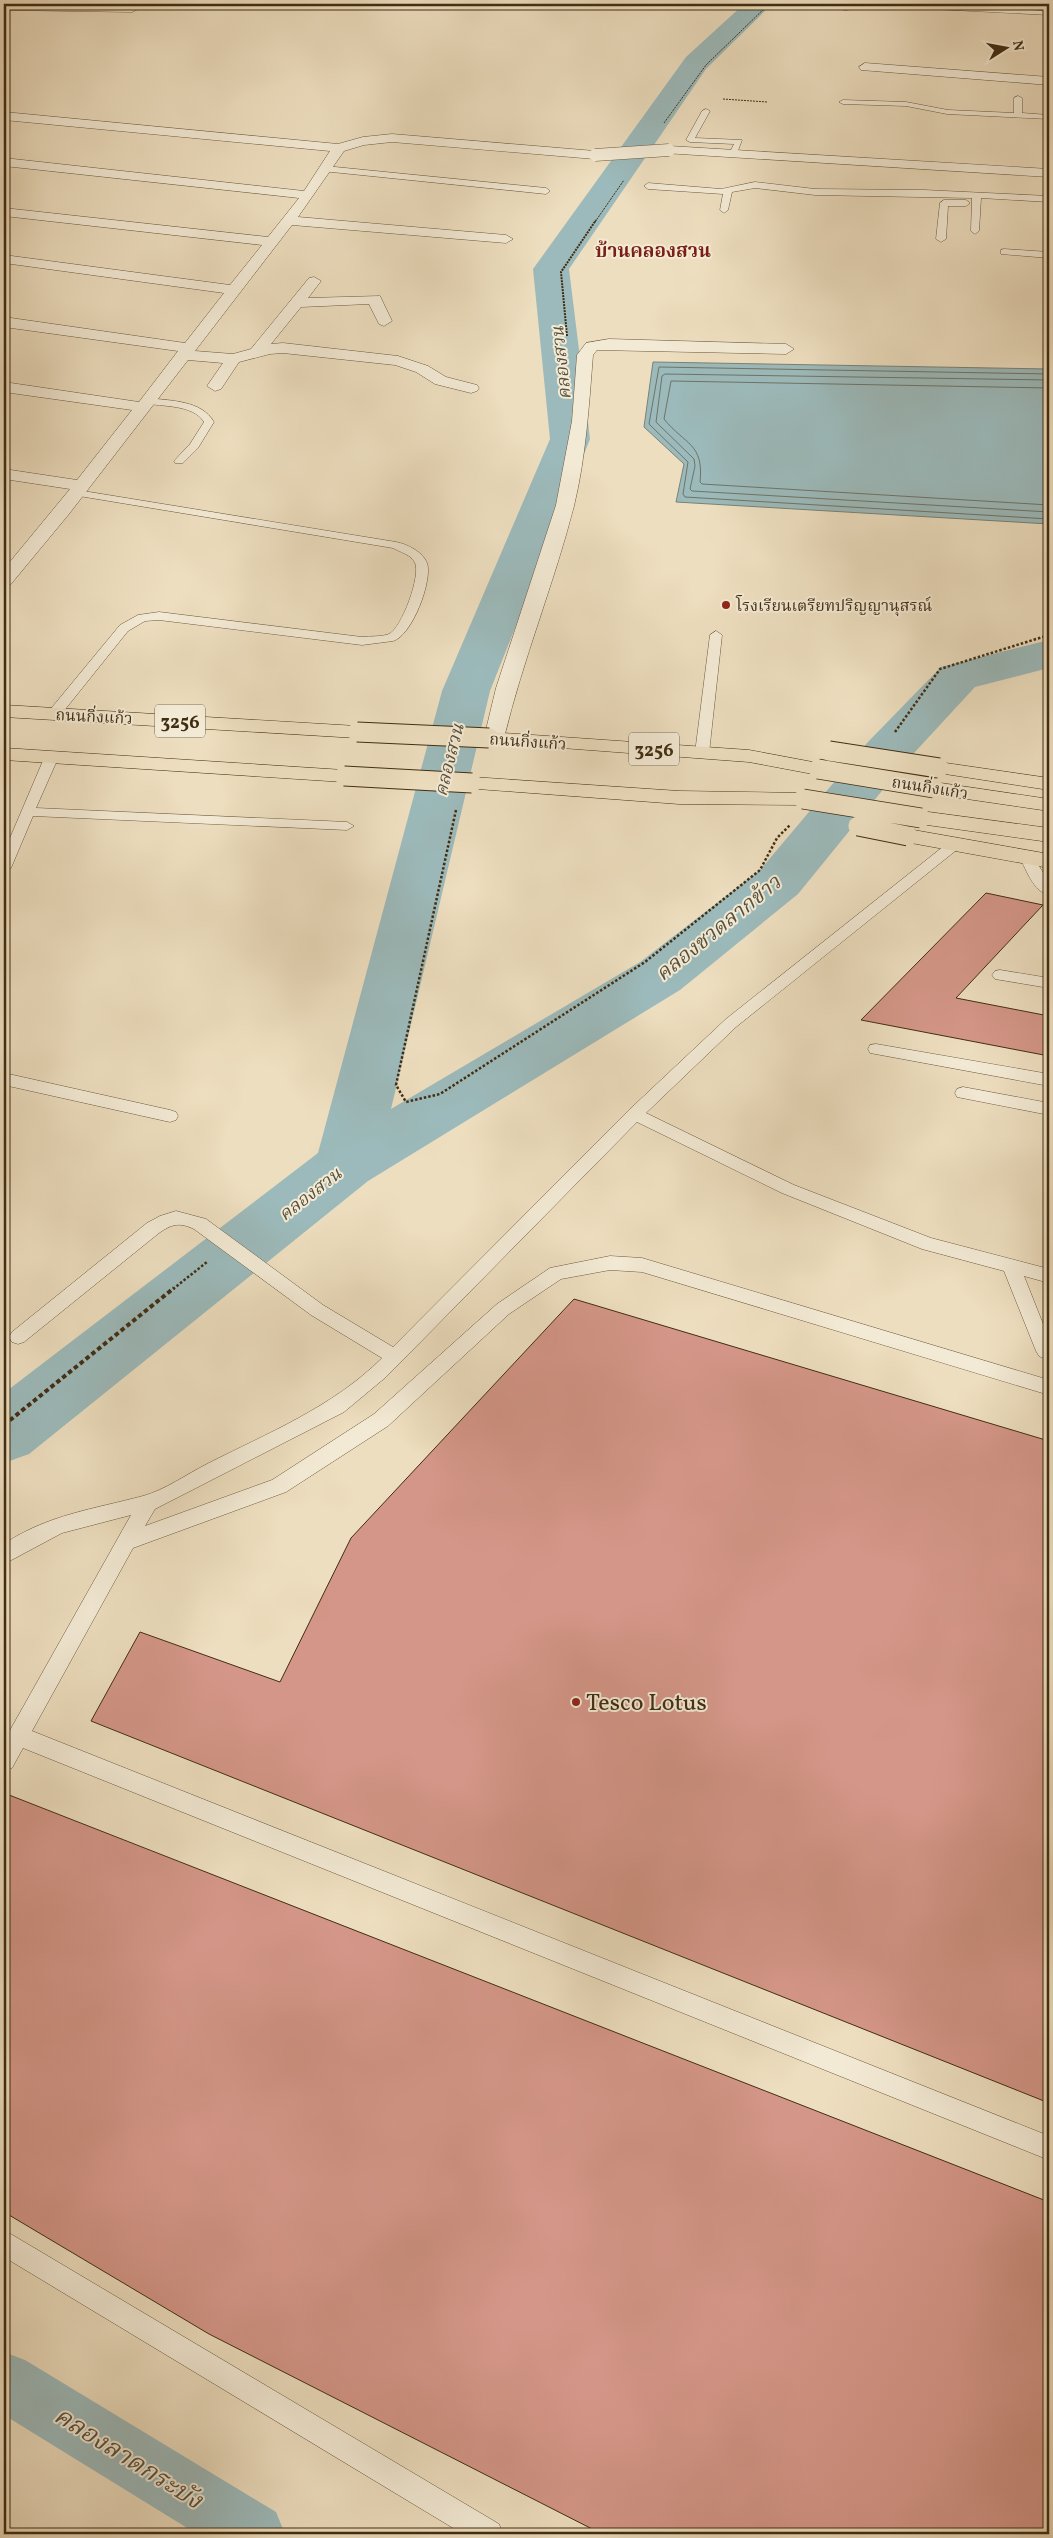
<svg xmlns="http://www.w3.org/2000/svg" width="1053" height="2538" font-family="Vollkorn,'Noto Serif Thai',serif">
<style>
.water{fill:#9cbabb;stroke:#788277}
.lines{fill:none;stroke-linecap:round;stroke-linejoin:round}
.shore{stroke:#6e7466;stroke-width:1}
.canal{fill:#9cbabb;fill-rule:evenodd}
.river{fill:#9cbabb;fill-rule:evenodd}
.building{fill:#d49688;stroke:#412d12}
.service-casing{stroke:#6c593d;stroke-width:1}
.minor-casing{stroke:#6c593d;stroke-width:1}
.primary-casing{stroke:#412d12;stroke-width:1}
.path-far3{stroke:#412d12;stroke-width:1;stroke-dasharray:2 1;stroke-linecap:butt}
.path-far2{stroke:#412d12;stroke-width:2;stroke-dasharray:2 1;stroke-linecap:butt}
.path-far1{stroke:#412d12;stroke-width:2.5;stroke-dasharray:2.5 2;stroke-linecap:butt}
.path{stroke:#412d12;stroke-width:4;stroke-dasharray:4.5 3;stroke-linecap:butt}
.service{fill:#f3ead5;fill-rule:evenodd}
.minor{fill:#f3ead5;fill-rule:evenodd}
.primary{fill:#eddebf;fill-rule:evenodd}
.minor-bridge-casing{stroke:#6c593d;stroke-width:13;stroke-linecap:butt}
.primary-bridge-casing{stroke:#412d12;stroke-width:21;stroke-linecap:butt}
.minor-bridge{stroke:#f3ead5;stroke-width:12}
.primary-bridge{stroke:#eddebf;stroke-width:19}
.poi-dot{fill:#8f2418;stroke:#f3ead5;stroke-width:2}
.labels{text-anchor:middle;stroke-width:4;stroke-linejoin:round;paint-order:stroke}
.far-poi-label{font-size:16px;fill:#412d12;stroke:#f3ead5;text-anchor:start}
.far-street-label{font-size:16px;fill:#412d12;stroke:#f3ead5}
.far-water-label{font-size:18px;font-style:italic;fill:#58503c;stroke:#f3ead5}
.far-quarter-label{font-size:19px;font-weight:bold;fill:#7a1f14;stroke:#f3ead5}
.shield{fill:#f3ead5;stroke:#76664c;stroke-width:1}
.shield-label{font-size:19px;font-weight:bold;fill:#412d12}
.water-label{font-size:21px;font-style:italic;fill:#58503c;stroke:#f3ead5}
.near-poi-label{font-size:24px;fill:#412d12;stroke:#f3ead5;text-anchor:start}
.near-water-label{font-size:25px;font-style:italic;fill:#58503c;stroke:#f3ead5}
</style>
<rect width="100%" height="100%" fill="#eddebf"/>
<filter id="stains"><feTurbulence type="fractalNoise" baseFrequency=".004" numOctaves="4"/><feColorMatrix values="0 0 0 0 .2 0 0 0 0 .09 0 0 0 0 .02 0 0 0 .5 -.17"/></filter>
<radialGradient id="worn" r=".72"><stop offset=".6" stop-color="#630" stop-opacity="0"/><stop offset="1" stop-color="#630" stop-opacity=".3"/></radialGradient>
<path class="water" d="M653 362 1049 369V524L676 502 684 464 644 427Z"/>
<g class="lines">
<path class="shore" d="M1049 374 659 367 649 424 688 462 683 494 685 497 1049 519
M1049 380 665 374 662 376 656 422 694 459 695 466 690 489 692 491 1049 512
M1049 388 671 381 664 419C685 445 704 443 700 482L702 484 1049 505"/>
<path class="canal" d="M4 2352 25 2360 276 2512 285 2534H197L4 2415Z"/>
<path class="river" d="M744 4H772L706 69 569 269 590 439 490 691 391 1109 640 962 760 870 867 743 941 667 1049 640V668L975 687 903 765 798 894 680 990 368 1181 29 1454 4 1463V1393L318 1153 442 691 550 439 533 269 686 57Z"/>
</g>
<path class="building" d="M986 893 1043 905 956 998 1049 1016V1056L861 1020Z
M574 1299 1049 1441V2103L91 1721 140 1632 280 1682 351 1538Z
M4 1793 1049 2202V2534H602L209 2334 4 2212Z"/>
<g class="lines">
<defs>
<path id="service" d="M805 4 846 6 913 4 1049 11V15L877 6 846 10Z
M1018 96 1022 98V113L1049 115V119L947 114 906 106 843 104 839 102 843 100 906 102 948 110 1014 113V98Z
M706 109 710 111 695 138 742 140 736 156 729 154 734 144 690 142 686 140 702 111Z
M325 166 546 188 550 191 546 194 322 171V167Z
M755 182 815 189 924 190 1049 196V202L981 198 979 231 975 234 971 231 972 198 815 195 755 188 732 192 728 210 724 213 720 210 723 194 648 189 644 186 648 183 721 189Z
M944 200H966L970 203 966 206H948L946 239 941 242 936 239 940 203Z
M1004 249 1049 252V258L1001 254V250Z
M148 398C171 401 201 400 214 422L198 448 183 463H175L174 461 190 444 204 422C193 404 162 407 144 403L143 401Z
M77 490 396 542C407 544 423 552 427 563 433 580 412 636 393 641L362 645 159 620 145 621 128 631 59 717H49L48 714 49 711 120 625 138 615 159 612 362 637C370 636 382 637 389 634 402 628 421 575 415 563 412 555 400 552 393 548L73 495V491Z
M716 631 722 635 709 753 702 757 695 753 710 635Z
M52 752 59 756 36 808 347 822 354 826 347 830 33 816 11 868 4 872V852L45 756Z
M954 841 959 842 961 845 959 848 736 1027 646 1113 794 1185 931 1238 1049 1269V1283L1024 1276 1049 1339V1361L1039 1356 1036 1351 1004 1271 922 1249 782 1193 637 1122 386 1377 344 1412 155 1509 145 1526 272 1480 374 1414 497 1304 550 1268 610 1256 642 1258 1049 1380V1395L642 1272 610 1270 561 1279 509 1314 388 1426 286 1492 133 1548 32 1731 1049 2136V2160L23 1748 12 1768 4 1771V1741L131 1515 62 1533 4 1564V1544C47 1515 94 1509 143 1496 165 1490 187 1474 207 1464 268 1433 333 1407 382 1358L311 1315 194 1229C179 1222 172 1224 159 1233L24 1342 18 1344 12 1342 9 1337 12 1332 147 1223 160 1216 176 1211 206 1219 323 1305 393 1347 629 1110 726 1019 949 842Z
M1027 854 1032 855 1049 882V895C1033 891 1027 871 1020 858Z
M1000 970 1049 978V988L995 979 992 975 995 971Z
M876 1044 1049 1074V1086L870 1053 868 1049 870 1045Z
M4 1073 170 1110 176 1112 178 1116 176 1120 170 1122 4 1085Z
M963 1087 1049 1103V1115L957 1097 955 1093 957 1089Z
M4 2230 499 2524 503 2534H463L4 2257Z"/>
<path id="minor" d="M4 4 132 6 138 9 132 12 4 10Z
M865 63 1049 77V85L861 70 859 67Z
M4 112 338 144 363 137 392 134 595 151 602 155 595 159 392 142 364 145 344 151 298 217 506 235 513 239 506 243 292 225 195 351 233 354 251 349 309 278 314 277 321 281 308 298 380 296 392 321 384 326 379 324 369 304 301 307 271 344 283 343 398 356 428 366 446 377 477 385 479 388 477 391 471 393 435 384 416 372 395 365 283 353 270 354 239 362 221 389 215 391 207 386 223 363 188 360 69 514 11 584 4 586V569L70 489 4 479V469L77 480 132 410 4 392V382L139 402 178 351 4 327V317L185 343 224 293 4 263V255L230 285 262 245 4 216V208L268 237 299 198 4 166V158L304 191 330 151 4 120Z
M669 146 1049 169V177L664 153 662 150Z
M609 339 786 344 794 349 786 354 597 350 593 355C589 405 586 457 574 506 554 584 523 659 504 738L501 742 494 744 487 742 484 738 496 688 556 505 572 421 577 355 586 343Z"/>
<path id="primary" d="M4 705 357 726 364 728 367 732 364 736 357 738 4 717Z
M489 732 749 750 818 763 825 765 829 769 825 773 818 775 749 762 482 742 479 738 482 734Z
M4 748 344 770 351 772 355 776 351 780 344 782 4 760Z
M939 762 1049 778V790L932 772 928 768 932 764Z
M472 777 679 791 803 793 811 794 814 799 811 804 803 805 679 804 464 788 461 783 464 778Z
M934 782 1049 799V811L926 793 923 788 926 783Z
M921 811 1049 828V842L913 823 910 818 913 813Z
M908 829 1049 854V868L900 841 897 836 900 831Z"/>
</defs>
<use href="#service" class="service-casing"/>
<use href="#minor" class="minor-casing"/>
<use href="#primary" class="primary-casing"/>
<path class="path-far3" d="M723 99 767 102
M664 123 706 65 769 4
M595 222 624 180"/>
<path class="path-far2" d="M567 336 561 272 596 220"/>
<path class="path-far1" d="M895 732 940 669 1049 635
M456 810 396 1085 406 1102 440 1094 645 962 760 870 777 838 790 825
M173 1289 207 1262"/>
<path class="path" d="M4 1425 174 1288"/>
<use href="#service" class="service"/>
<use href="#minor" class="minor"/>
<use href="#primary" class="primary"/>
<defs>
<path id="minor-bridge" d="M595 155 669 150"/>
<path id="primary-bridge" d="M357 732 489 738
M829 751 939 768
M818 769 934 788
M344 776 472 783
M803 799 921 818
M858 826 908 836"/>
</defs>
<use href="#minor-bridge" class="minor-bridge-casing"/>
<use href="#primary-bridge" class="primary-bridge-casing"/>
<use href="#minor-bridge" class="minor-bridge"/>
<use href="#primary-bridge" class="primary-bridge"/>
</g>
<g class="poi-dot">
<circle cx="726" cy="605" r="5"/>
<circle cx="576" cy="1702" r="5"/>
</g>
<g class="labels">
<g class="far-poi-label">
<text x="736" y="611">โรงเรียนเตรียทปริญญานุสรณ์</text>
</g>
<g class="far-street-label">
<text transform="translate(94 716) rotate(3)" y="6">ถนนกิ่งแก้ว</text>
<text transform="translate(528 741) rotate(4)" y="6">ถนนกิ่งแก้ว</text>
<text transform="translate(930 787) rotate(9)" y="6">ถนนกิ่งแก้ว</text>
</g>
<g class="far-water-label">
<text transform="translate(561 363) rotate(-96)" y="6">คลองสวน</text>
<text transform="translate(449 760) rotate(-76)" y="6">คลองสวน</text>
<text transform="translate(310 1194) rotate(-38)" y="6">คลองสวน</text>
</g>
<g class="far-quarter-label">
<text x="653" y="257">บ้านคลองสวน</text>
</g>
<g class="shield">
<rect x="155" y="704.5" width="50" height="33" rx="4"/>
<rect x="629" y="732.5" width="50" height="33" rx="4"/>
</g>
<g class="shield-label">
<text x="180" y="728">3256</text>
<text x="654" y="756">3256</text>
</g>
<g class="water-label">
<text transform="translate(718 928) rotate(-39)" y="7">คลองชวดลากข้าว</text>
</g>
<g class="near-poi-label">
<text x="586" y="1710">Tesco Lotus</text>
</g>
<g class="near-water-label">
<text transform="translate(129 2457) rotate(32)" y="9">คลองลาดกระบัง</text>
</g>
</g>
<rect width="1053" height="2538" fill="none" stroke="#eddebf" stroke-width="20"/>
<rect x="5" y="5" width="1043" height="2528" fill="none" stroke="#412d12" stroke-width="2.5"/>
<rect x="10" y="10" width="1033" height="2518" fill="none" stroke="#412d12"/>
<g transform="translate(1006 48) rotate(79)" stroke="#f3ead5" stroke-width="4" paint-order="stroke">
<path d="M0-4L9 19L0 12L-9 19Z" fill="#412d12"/>
<text y="-8" font-size="14" font-weight="bold" text-anchor="middle" fill="#412d12">N</text>
</g>
<rect width="100%" height="100%" filter="url(#stains)"/>
<rect width="100%" height="100%" fill="url(#worn)"/>
</svg>
